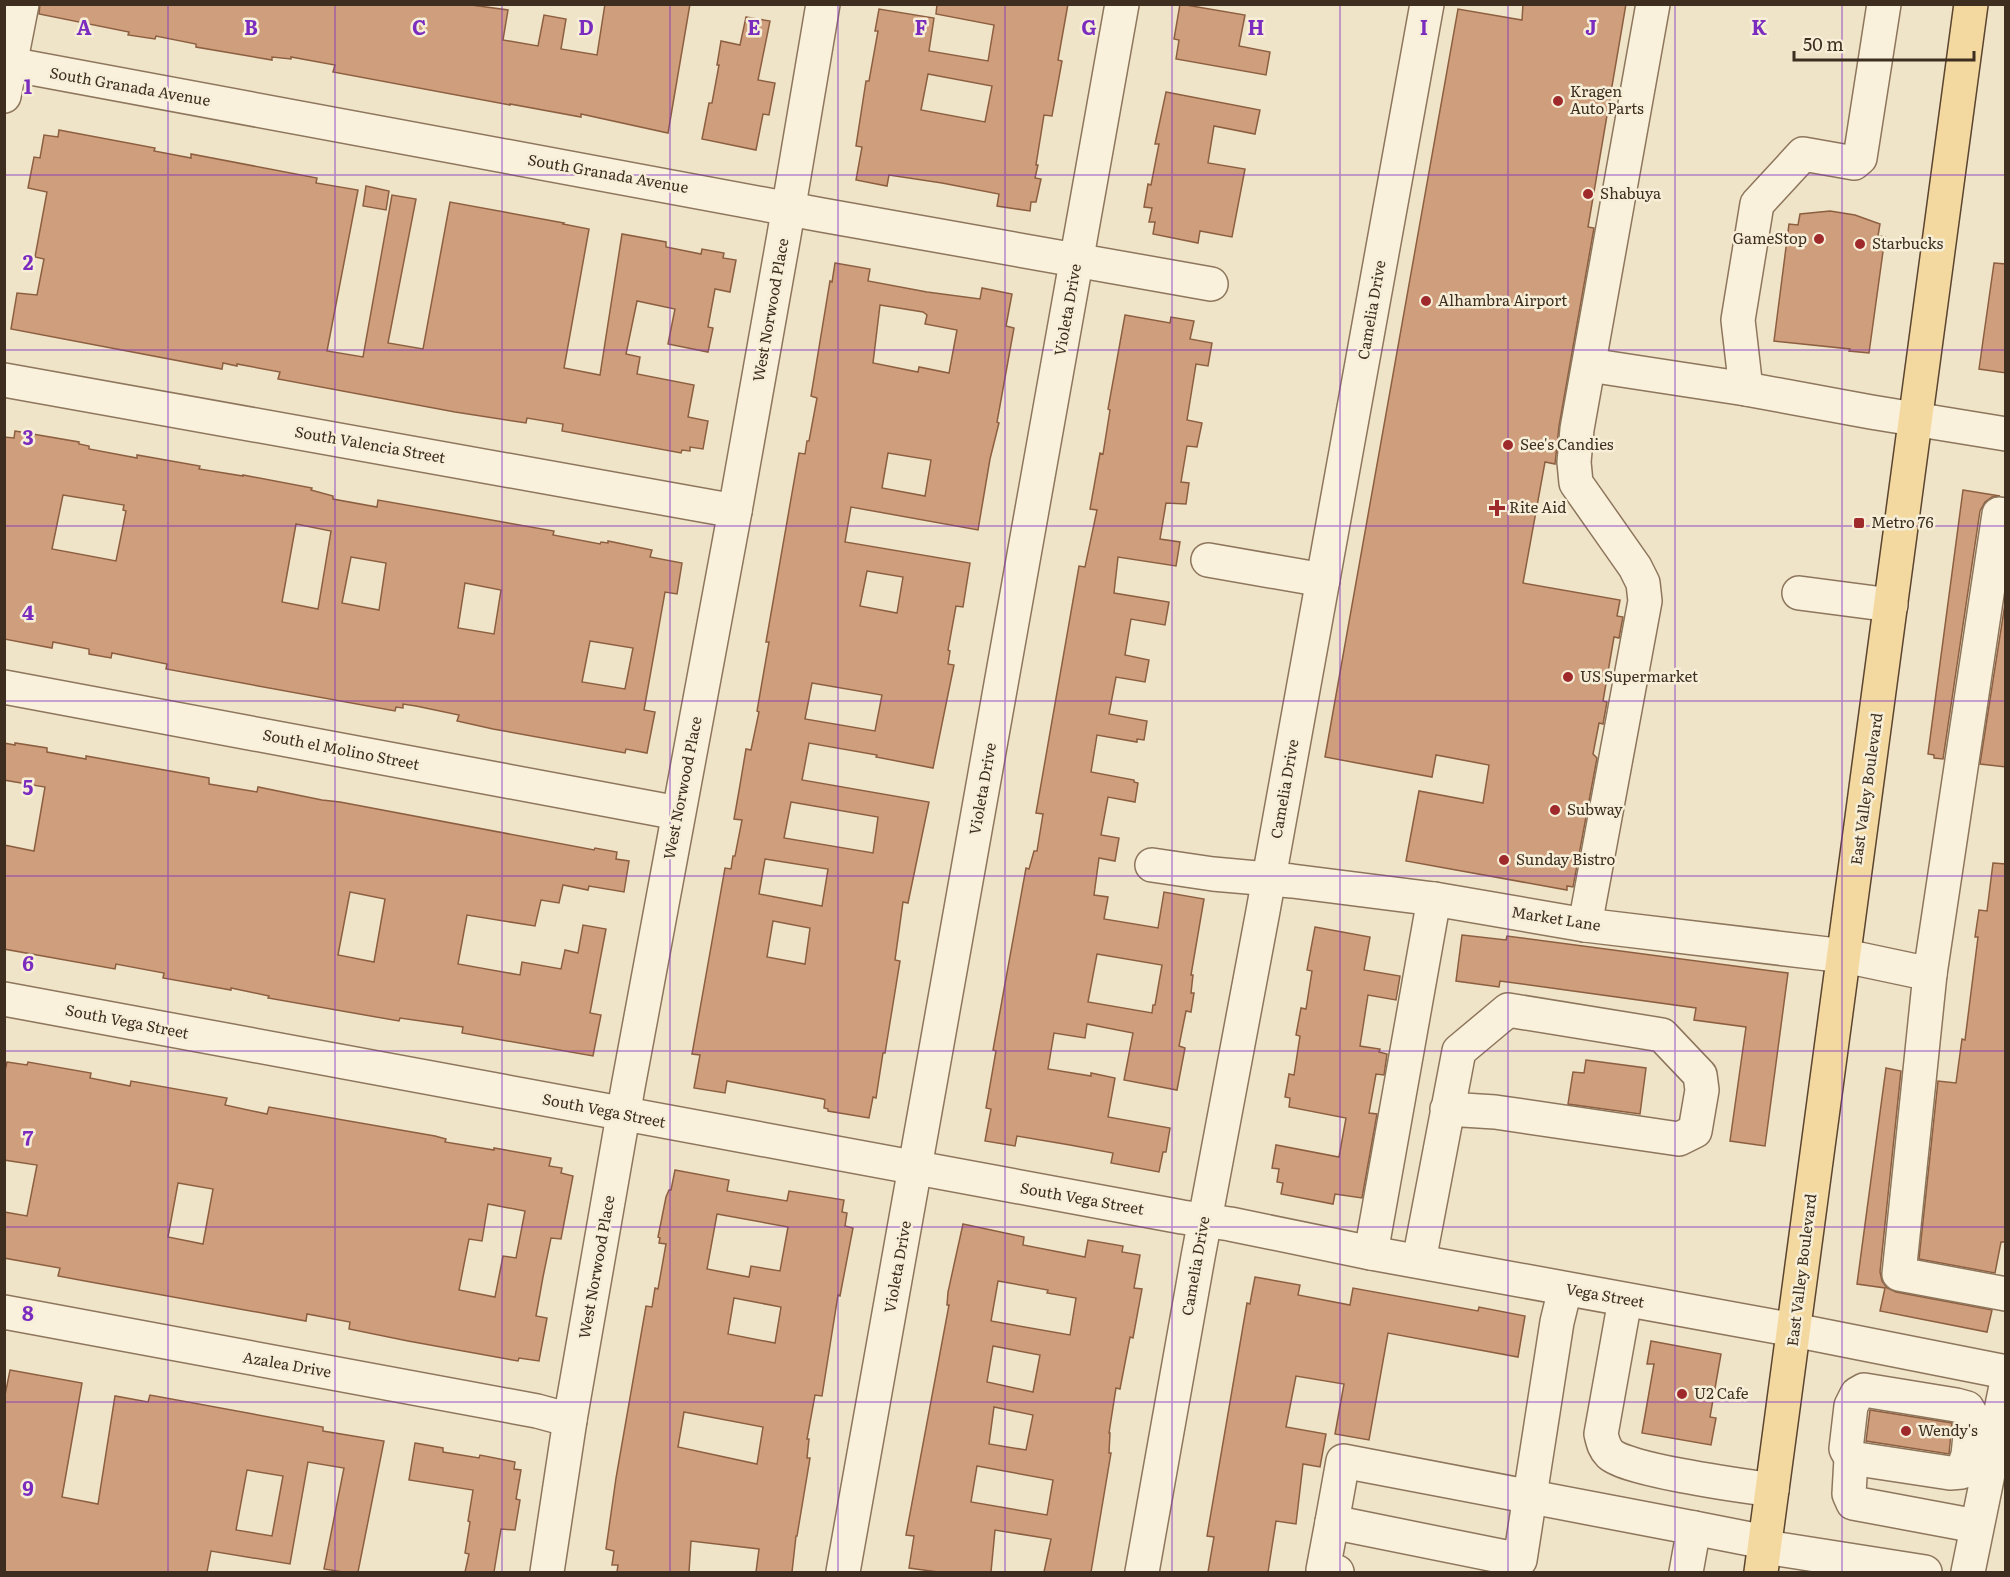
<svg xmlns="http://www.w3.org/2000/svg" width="2010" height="1577" font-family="Literata,serif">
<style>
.building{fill:#cf9f7d;stroke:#8d5f41;stroke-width:1.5;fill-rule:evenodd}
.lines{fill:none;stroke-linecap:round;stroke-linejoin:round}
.minor-casing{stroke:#8d765c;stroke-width:36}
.major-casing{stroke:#5b4430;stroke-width:36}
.minor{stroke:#faf1dc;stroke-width:33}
.major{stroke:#f3d9a0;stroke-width:33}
.grid{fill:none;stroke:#7b2cbf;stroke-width:1.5;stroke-opacity:0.55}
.poi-dot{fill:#9e2a2b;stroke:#f7eed8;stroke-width:2}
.labels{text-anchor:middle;stroke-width:5;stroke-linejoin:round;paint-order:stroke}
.street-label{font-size:15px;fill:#3d2e20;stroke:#f7eed8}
.poi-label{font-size:15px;fill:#3d2e20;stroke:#f7eed8;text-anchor:start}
.grid-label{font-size:20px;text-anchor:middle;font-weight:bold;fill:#7b2cbf;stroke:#f7eed8;stroke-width:5;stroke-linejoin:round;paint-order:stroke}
</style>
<rect width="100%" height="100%" fill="#f0e4c8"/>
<g class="building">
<polygon points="40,4 464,4 508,10 503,40 538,46 544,15 566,19 561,49 597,55 605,4 690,4 668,133 581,114 581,117 510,104 510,105 333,72 335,65 291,57 291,59 272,57 272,60 196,47 196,44 156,36 155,39 128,35 129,32 39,14"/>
<path d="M937 4H1068L1058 60 1062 61 1052 116 1044 115 1036 165H1038L1035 178 1041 179 1036 202H1031L1030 211 997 206 999 194 942 183 889 175 887 186 856 180 862 147 856 146 866 81H869L878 31H875L879 9 934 18 929 51 988 61 994 25 936 14ZM928 74 992 86 985 122 921 110Z"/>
<polygon points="1180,4 1245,15 1239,46 1270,52 1266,75 1176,59 1179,40 1174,39"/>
<polygon points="1523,4 1626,4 1588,227 1594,228 1559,426 1555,464 1545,462 1523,583 1620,600 1617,616 1623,617 1619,638 1614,637 1603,701 1607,702 1603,724 1599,723 1593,754 1597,758 1573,887 1567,886 1567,890 1406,861 1419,791 1483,803 1489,765 1436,755 1432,777 1325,757 1458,9 1522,20"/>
<polygon points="746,17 770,21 758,80 775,83 769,115 763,114 756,150 702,139 709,103 712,103 719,65 717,65 721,41 740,45"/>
<polygon points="1166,92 1260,110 1255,134 1214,126 1208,163 1245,169 1232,237 1200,231 1198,243 1153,234 1155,222 1149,222 1152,208 1144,207 1148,184 1151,185 1159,144 1155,144"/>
<polygon points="59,130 155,148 154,151 191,158 191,154 317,178 316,183 358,190 327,351 363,357 392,195 416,199 388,343 423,349 450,202 564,223 563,224 589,229 564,368 600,375 622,234 666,242 666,247 701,254 702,249 724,253 723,258 736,260 730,292 715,289 708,327 713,328 708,352 668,344 675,309 637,301 626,354 640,357 637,374 694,385 688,417 708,421 703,449 690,447 690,451 682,450 681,453 562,431 563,424 527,418 526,423 455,412 278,379 280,372 237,364 237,366 223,363 222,369 11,329 17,293 37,295 44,259 35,257 47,192 28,188 34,157 40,158 44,135 58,137"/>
<polygon points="366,186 389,191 386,210 363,206"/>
<polygon points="1830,211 1855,215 1880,224 1878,236 1885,237 1869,353 1849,351 1850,349 1774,341 1789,224 1798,225 1800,214"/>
<path d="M835 263 870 269 868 281 927 292 980 299 982 288 1012 294 1006 326 1014 328 997 422 999 423 990 459 978 530 851 507 845 542 970 563 963 607 956 606 948 650 950 651 948 664 954 665 933 768 876 757 877 755 809 743 802 780 929 802 908 903 903 902 895 960 900 961 885 1053H883L876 1098 873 1097 869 1118 828 1111V1109L824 1108 825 1100 823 1099 727 1081 725 1093 694 1088 700 1055 692 1054 725 868 731 869 733 856H735L742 820 734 819 740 785 746 749 751 750 759 712 757 711 769 642H766L799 453 805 454 807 441H809L817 398 811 396 830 281 832 282ZM880 305 923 312 927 315 925 324 957 330 949 373 919 367 918 372 873 363ZM888 453 931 460 925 496 882 488ZM867 571 903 577 897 613 860 606ZM812 683 882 695 875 731 805 719ZM791 802 878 817 873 853 784 838ZM765 859 828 869 822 906 759 894ZM773 921 810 928 805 964 767 957Z"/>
<polygon points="1994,263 2006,264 2006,373 1979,369"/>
<path d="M1125 315 1170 323 1171 317 1194 321 1190 339 1212 343 1208 366 1196 364 1187 420 1202 423 1197 447 1187 446 1181 482 1189 483 1186 504 1166 503 1160 539 1180 542 1176 566 1118 557 1114 593 1169 602 1165 625 1131 619 1125 655 1149 660 1145 682 1116 677 1109 714 1147 721 1144 740 1137 739V742L1097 735 1091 772 1134 780V782L1138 783 1135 802 1108 797 1101 835 1119 838 1115 861 1099 858 1094 895 1108 897 1104 919 1158 928 1164 892 1204 899 1191 975H1193L1191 993H1194L1191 1012 1186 1011 1179 1046 1185 1048 1177 1090 1124 1080 1133 1033 1087 1024 1085 1038 1054 1033 1048 1069 1091 1076V1073L1115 1078 1108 1117 1170 1128 1166 1152H1163L1159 1172 1111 1163 1113 1153 1070 1145 1017 1136 1015 1146 985 1141 991 1109 986 1108 996 1051 993 1050 1026 868 1029 869 1034 851H1037L1043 814 1036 813 1079 566 1085 567 1097 510 1090 509 1100 453 1103 454 1110 410 1108 409ZM1097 954 1162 965 1155 1005H1153L1152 1013 1088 1002Z"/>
<path d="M15 431 79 442V444L89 446V449L137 458V455L200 466 199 469 243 476V475L312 488 311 490 333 496V499L377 507 378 500 554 531 553 535 600 544 601 542 608 543V541L652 550 650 557 682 563 677 594 665 592 644 710 655 712 647 753 626 749 625 753 493 729 457 721 459 715 416 706 403 704V708L396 707 395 711 166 669 167 664 112 653 111 658 89 654V649L53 642 52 648 4 639V437L14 438ZM63 495 124 505 123 510 126 511 116 561 52 549ZM296 524 331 531 318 609 282 602ZM351 557 386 563 379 610 342 603ZM465 583 501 590 494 634 458 628ZM590 641 633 648 625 689 582 682Z"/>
<polygon points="1963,490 2000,496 1992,497 1985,502 1980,511 1943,759 1934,758 1934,755 1928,754"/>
<polygon points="2006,597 2006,767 1980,764"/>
<path d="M4 743 15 745V743L47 748V752L86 759V756L209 778V784L257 792 258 787 322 800 340 802 594 850 595 848 617 852 616 859 629 861 624 892 589 886 588 890 563 885 559 903 541 900 535 926 467 915 458 964 520 975 522 962 561 969 565 950 578 953 583 925 606 929 590 1013 601 1015 593 1056 462 1033 463 1027 400 1018 399 1021 268 998 269 996 231 988V990L163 978 164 973 116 964 115 969 4 949V845L34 851 45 787 4 780ZM350 892 385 899 374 962 338 955Z"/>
<polygon points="1993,863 2006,864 2006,1242 2001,1242 1995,1273 1919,1259 1938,1081 1956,1083 1962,1039 1965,1040 1978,937 1975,937 1979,910 1987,911"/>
<polygon points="1315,927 1370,937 1364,970 1400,976 1396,1000 1368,995 1360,1046 1380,1049 1379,1052 1387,1054 1384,1075 1376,1074 1369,1113 1377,1114 1362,1198 1335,1194 1333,1204 1281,1194 1283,1183 1277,1182 1279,1169 1272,1168 1276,1145 1339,1157 1346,1118 1289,1107 1290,1098 1285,1097 1289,1074 1294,1075 1300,1036 1296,1035 1301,1008 1306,1009 1312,971 1307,970"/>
<polygon points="1462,935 1506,940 1507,936 1788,973 1765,1146 1730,1141 1746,1027 1694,1020 1696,1008 1500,981 1499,987 1456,981"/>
<polygon points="1586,1060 1646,1068 1640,1114 1568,1104 1573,1072 1584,1073"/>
<path d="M7 1062 27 1065 28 1062 91 1073 90 1078 130 1086 131 1081 227 1098 225 1105 267 1114 269 1107 435 1136 446 1139 445 1142 494 1150V1148L551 1158 549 1166 562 1168 561 1173 573 1176 561 1239 551 1238 543 1277 536 1316 547 1318 539 1361 519 1358 518 1361 408 1341 349 1329 350 1322 307 1314 306 1321 85 1281 58 1276 60 1268 4 1258V1212L27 1216 37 1165 4 1160V1075ZM178 1183 213 1189 203 1244 168 1237ZM488 1204 525 1211 516 1258 503 1256 495 1297 459 1290 469 1239 482 1241Z"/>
<polygon points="1886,1068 1901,1071 1880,1272 1882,1281 1887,1288 1896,1292 1992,1310 1987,1332 1880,1311 1885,1288 1857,1284"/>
<path d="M675 1170 729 1180 727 1191 787 1201 789 1191 844 1200 842 1212 847 1213 845 1226 853 1228 840 1296 838 1295 822 1396 815 1395 807 1439H809L807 1458H810L797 1536H796L792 1572H756L759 1549 691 1541 689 1572H617L618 1565H612L614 1551 606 1549 616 1478 646 1306 652 1307 655 1288 658 1289 666 1244 659 1243 660 1238 658 1237 666 1197 669 1190H671ZM717 1214 788 1227 780 1271 751 1266 749 1277 707 1269ZM734 1298 781 1307 775 1343 728 1334ZM684 1412 763 1427 757 1464 678 1447Z"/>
<path d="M963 1224 1024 1237 1023 1245 1085 1257 1088 1240 1123 1246 1122 1252 1140 1255 1134 1288 1142 1289 1133 1338 1130 1337 1120 1389 1116 1388 1109 1433H1110L1109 1453H1111L1091 1572H1044L1051 1539 995 1530 991 1572H938L909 1568 914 1536 906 1535 949 1305H947L948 1292ZM998 1281 1048 1290 1047 1293 1076 1298 1070 1335 991 1321ZM993 1346 1040 1355 1033 1392 987 1382ZM994 1407 1033 1415 1026 1450 989 1444ZM977 1466 1053 1480 1047 1515 971 1502Z"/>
<polygon points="1255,1277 1300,1285 1298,1295 1350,1305 1353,1288 1478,1311 1479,1307 1525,1316 1518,1357 1388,1333 1369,1440 1335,1434 1344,1384 1296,1376 1286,1427 1326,1434 1320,1467 1303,1464 1296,1524 1276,1521 1268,1572 1208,1572 1214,1537 1207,1536 1247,1303 1250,1304 1251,1298"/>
<polygon points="1651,1341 1721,1354 1710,1417 1716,1418 1711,1445 1642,1433 1654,1364 1647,1364"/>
<path d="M10 1370 82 1383 62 1497 98 1504 115 1396 148 1402 150 1395 323 1427V1431L384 1441 358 1572H343L324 1569 344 1468 308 1462 290 1564 211 1551 207 1572H4V1400ZM247 1470 283 1476 272 1536 236 1530Z"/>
<polygon points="1870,1410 1952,1423 1949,1454 1866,1441"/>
<polygon points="415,1443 443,1448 443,1452 479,1458 480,1455 515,1462 514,1469 521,1470 516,1499 520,1500 515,1530 501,1529 494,1572 465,1572 469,1554 465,1553 470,1522 468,1521 473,1490 409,1480"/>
</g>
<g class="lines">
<defs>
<g id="minor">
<polyline points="4,63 822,215 1211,284"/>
<polyline points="4,96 22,4"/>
<polyline points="1589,365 1746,389 1871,412 2006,434"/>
<polyline points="4,380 735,511"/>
<polyline points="1746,389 1738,320 1757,204 1803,154 1854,163 1860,158 1884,4"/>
<polyline points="1208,560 1323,580"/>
<polyline points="1799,593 1891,605"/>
<polyline points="4,687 678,813"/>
<polyline points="1152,865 1213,874 1292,881 1434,899 1585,925 1845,956 1930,974 1999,514 2006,515"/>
<polyline points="1585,925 1645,601 1643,583 1635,567 1576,483 1574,462 1577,429 1653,4"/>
<polyline points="1930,974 1899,1274 2006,1294"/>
<polyline points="4,999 1182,1217 1230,1224 1371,1253 1794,1330 2006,1372"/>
<polyline points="1371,1253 1434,899"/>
<polyline points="1419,1261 1459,1051 1508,1010 1662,1035 1700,1075 1702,1090 1695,1131 1679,1139 1495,1112 1447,1109"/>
<path d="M1625 1300 1601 1434C1603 1442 1604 1448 1610 1454 1626 1470 1744 1486 1772 1490"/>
<polyline points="4,1312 537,1411 570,1420"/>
<polyline points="1851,1458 1950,1473 1962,1472 1968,1455 1972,1416 1967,1408 1956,1405 1864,1390 1857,1394 1851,1406 1846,1449 1851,1458 1849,1494 1853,1503 1976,1526"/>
<polyline points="1332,1522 1343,1461 1694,1528 1686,1572"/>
<polyline points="1694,1528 1765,1542"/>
<polyline points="1765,1547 1925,1572"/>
<polyline points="547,1572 570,1420 628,1087 735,511 784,235 823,4"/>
<polyline points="843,1572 1122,4"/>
<polyline points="1142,1572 1198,1257 1263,911 1427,4"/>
<polyline points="1337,1572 1323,1570 1332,1522 1520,1560 1557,1322 1565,1289"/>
<polyline points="1968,1572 2006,1386"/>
</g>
<polyline id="major" points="1761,1572 1971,4"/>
</defs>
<use href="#minor" class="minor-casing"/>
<use href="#major" class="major-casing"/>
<use href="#minor" class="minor"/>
<use href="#major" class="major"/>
</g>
<path class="grid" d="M168 4V1572M335 4V1572M502 4V1572M670 4V1572M838 4V1572M1005 4V1572M1172 4V1572M1340 4V1572M1508 4V1572M1675 4V1572M1842 4V1572M4 175H2006M4 350H2006M4 526H2006M4 701H2006M4 876H2006M4 1051H2006M4 1227H2006M4 1402H2006"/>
<g class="poi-dot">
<circle cx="1558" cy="101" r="6"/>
<circle cx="1588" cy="194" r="6"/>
<circle cx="1819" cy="239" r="6"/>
<circle cx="1860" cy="244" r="6"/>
<circle cx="1426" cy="301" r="6"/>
<circle cx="1508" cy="445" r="6"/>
<path d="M1494 499h6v6h6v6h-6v6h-6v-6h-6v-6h6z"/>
<rect x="1853" y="517" width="12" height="12" rx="3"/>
<circle cx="1568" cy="677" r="6"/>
<circle cx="1555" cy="810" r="6"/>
<circle cx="1504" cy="860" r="6"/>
<circle cx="1682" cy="1394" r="6"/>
<circle cx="1906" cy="1431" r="6"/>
</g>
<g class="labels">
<g class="street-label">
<text transform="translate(130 87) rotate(10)" y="5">South Granada Avenue</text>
<text transform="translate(608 174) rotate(10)" y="5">South Granada Avenue</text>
<text transform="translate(771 310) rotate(-80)" y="5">West Norwood Place</text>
<text transform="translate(1068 310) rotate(-80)" y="5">Violeta Drive</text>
<text transform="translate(1372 310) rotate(-80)" y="5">Camelia Drive</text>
<text transform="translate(370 445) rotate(10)" y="5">South Valencia Street</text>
<text transform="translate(341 750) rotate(11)" y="5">South el Molino Street</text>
<text transform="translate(683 788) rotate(-79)" y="5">West Norwood Place</text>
<text transform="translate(983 789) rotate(-80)" y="5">Violeta Drive</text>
<text transform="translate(1285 789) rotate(-80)" y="5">Camelia Drive</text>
<text transform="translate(1867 789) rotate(-82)" y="5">East Valley Boulevard</text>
<text transform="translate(1556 919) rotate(9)" y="5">Market Lane</text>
<text transform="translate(127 1022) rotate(11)" y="5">South Vega Street</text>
<text transform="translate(604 1111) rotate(11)" y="5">South Vega Street</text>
<text transform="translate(1082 1199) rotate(10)" y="5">South Vega Street</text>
<text transform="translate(1196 1266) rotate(-80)" y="5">Camelia Drive</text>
<text transform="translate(597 1267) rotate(-80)" y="5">West Norwood Place</text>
<text transform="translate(898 1267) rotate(-80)" y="5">Violeta Drive</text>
<text transform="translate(1802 1270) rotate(-83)" y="5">East Valley Boulevard</text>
<text transform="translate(1605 1296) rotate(10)" y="5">Vega Street</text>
<text transform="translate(287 1365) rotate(10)" y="5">Azalea Drive</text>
</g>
<g class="poi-label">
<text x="1570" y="97">Kragen<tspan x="1570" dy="17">Auto Parts</tspan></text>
<text x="1600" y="199">Shabuya</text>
<text x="1807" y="244" text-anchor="end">GameStop</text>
<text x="1872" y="249">Starbucks</text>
<text x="1438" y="306">Alhambra Airport</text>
<text x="1520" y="450">See's Candies</text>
<text x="1509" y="513">Rite Aid</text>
<text x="1871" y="528">Metro 76</text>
<text x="1580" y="682">US Supermarket</text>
<text x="1567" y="815">Subway</text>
<text x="1516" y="865">Sunday Bistro</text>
<text x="1694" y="1399">U2 Cafe</text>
<text x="1918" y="1436">Wendy's</text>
</g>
</g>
<g class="grid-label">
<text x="84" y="35">A</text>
<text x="251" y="35">B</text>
<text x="419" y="35">C</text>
<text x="586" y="35">D</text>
<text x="754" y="35">E</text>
<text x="921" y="35">F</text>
<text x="1089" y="35">G</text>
<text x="1256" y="35">H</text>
<text x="1424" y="35">I</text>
<text x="1591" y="35">J</text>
<text x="1759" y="35">K</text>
<text x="28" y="94">1</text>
<text x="28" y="270">2</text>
<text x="28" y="445">3</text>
<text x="28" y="620">4</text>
<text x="28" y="795">5</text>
<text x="28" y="971">6</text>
<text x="28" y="1146">7</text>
<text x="28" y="1321">8</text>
<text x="28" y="1496">9</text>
</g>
<rect width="2010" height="1577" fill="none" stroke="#3d2e20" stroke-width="12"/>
<path d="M1794 51v9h180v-9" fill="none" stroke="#3d2e20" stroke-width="3"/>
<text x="1803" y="51" font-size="18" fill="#3d2e20" stroke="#f7eed8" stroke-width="4.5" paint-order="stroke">50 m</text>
</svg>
